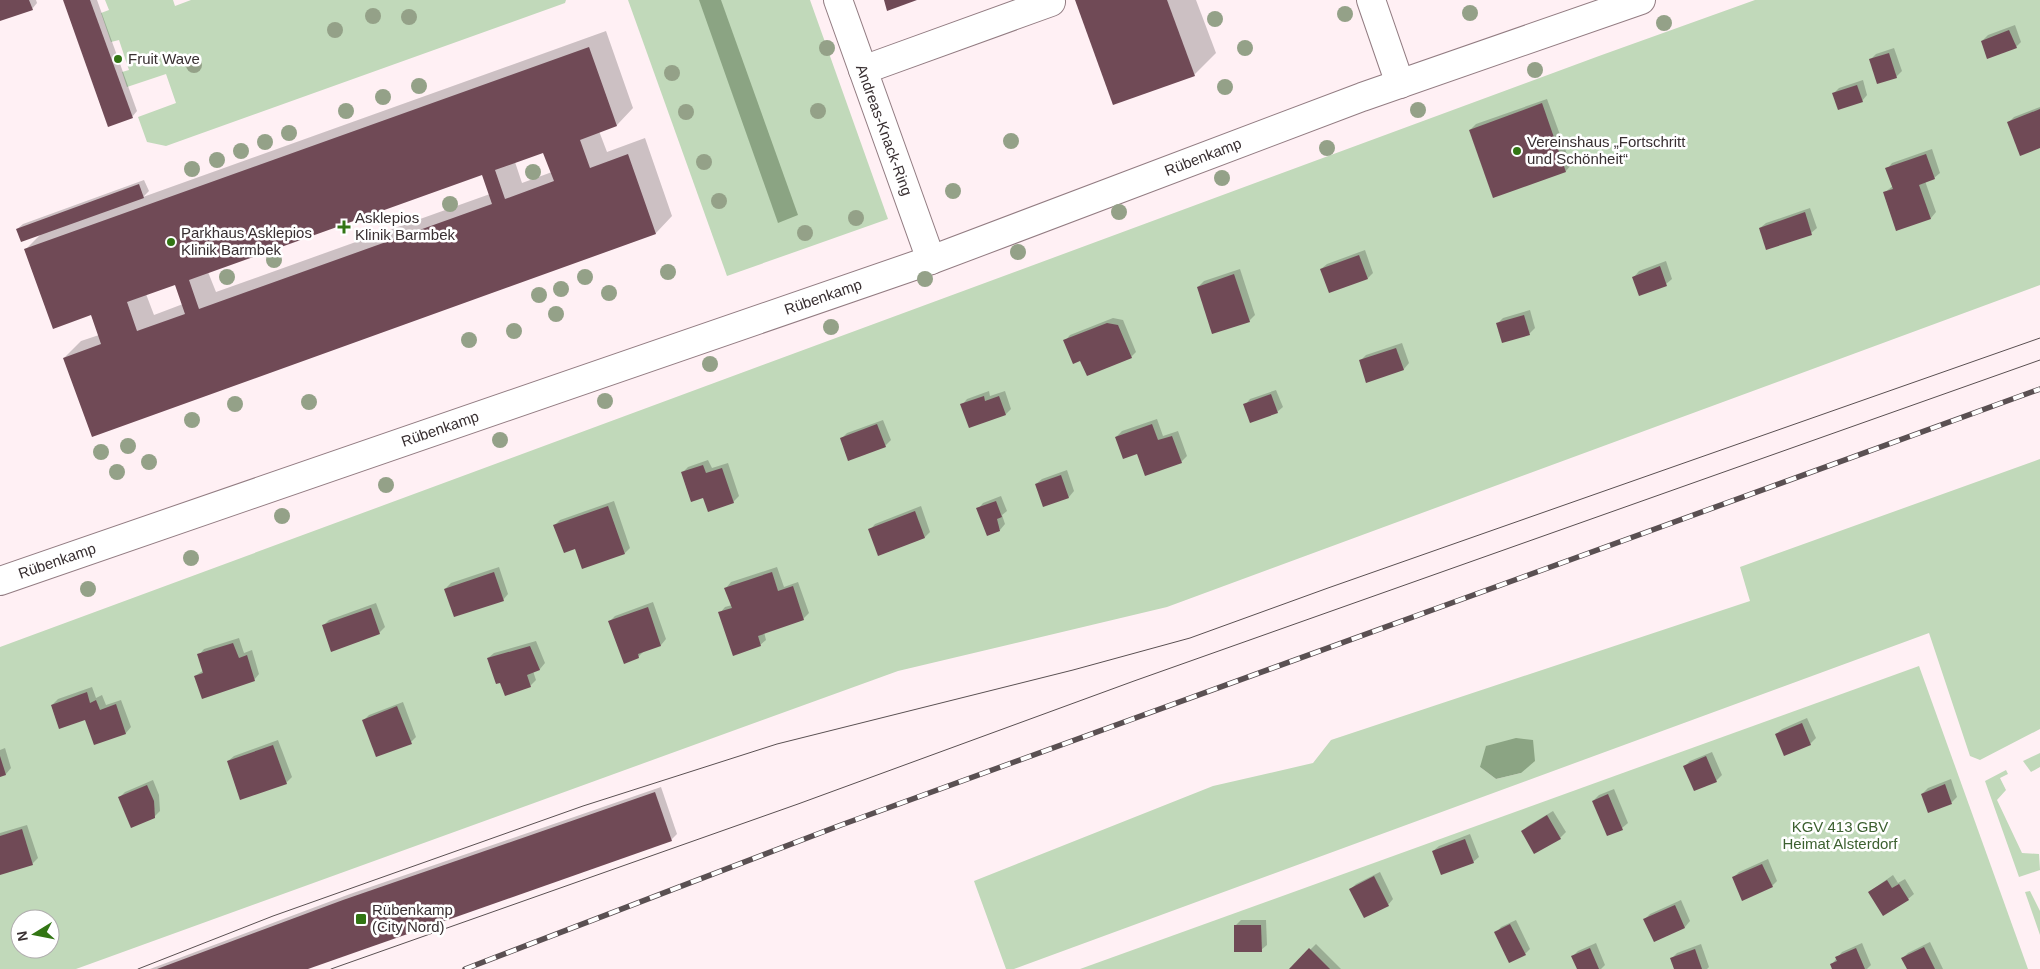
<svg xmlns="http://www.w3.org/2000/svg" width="2040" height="969" font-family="Arial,sans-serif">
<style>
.green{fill:#c1d9ba;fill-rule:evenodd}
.water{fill:#8ba483}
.shadow{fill:#0003;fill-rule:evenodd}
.building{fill:#704a56;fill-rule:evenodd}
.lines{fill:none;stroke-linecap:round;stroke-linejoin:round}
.minor-casing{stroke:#927c82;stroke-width:30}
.minor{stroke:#fff;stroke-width:28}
.tram{stroke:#5a5052;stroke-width:1}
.rail-casing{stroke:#5a5052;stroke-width:5.5}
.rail{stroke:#fff;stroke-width:4;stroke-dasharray:11;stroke-linecap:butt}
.tree{fill:#94a188}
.poi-dot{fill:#327514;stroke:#fff;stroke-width:2}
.labels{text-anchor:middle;stroke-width:5;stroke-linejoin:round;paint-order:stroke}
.poi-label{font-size:15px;fill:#382f31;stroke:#fff;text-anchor:start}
.street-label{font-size:15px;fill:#382f31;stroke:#fff}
.park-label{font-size:15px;fill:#3c6030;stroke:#fff}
</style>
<rect width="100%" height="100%" fill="#fff0f4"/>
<g class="green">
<polygon points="105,0 173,0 175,6 191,0 566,0 565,3 166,146 147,142 138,117 176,103 166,74 127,87 122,72 129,70 119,40 111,42 101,13 109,10"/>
<polygon points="628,0 810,0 888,219 727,276"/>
<path d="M1755 0H2040V285L1167 607 898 671 76 969H0V647L1599 56ZM20 919H50V949H20Z"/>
<path d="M2040 459V729L1980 760 1970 756 1929 633 1014 969H1006L974 881 1213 786 1313 763 1331 740 1750 601 1740 567ZM1480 767 1521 773 1496 779Z"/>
<polygon points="1919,666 2028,969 1080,969"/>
<polygon points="2040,753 2040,767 2031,772 2023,761"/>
<polygon points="2006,770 2008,774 2000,778 2006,790 1997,800 2022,853 2039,854 2040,870 2019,877 1985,781"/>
<polygon points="2030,891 2040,911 2040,935 2025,892"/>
</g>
<g class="water">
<polygon points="699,0 721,0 798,215 778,223"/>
<polygon points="1516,738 1533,740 1535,761 1521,773 1496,779 1480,767 1486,746"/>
</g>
<g class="shadow">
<polygon points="0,0 36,0 37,3 32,9 0,20"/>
<polygon points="64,0 97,0 137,111 132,117"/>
<polygon points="1076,0 1196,0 1216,53 1194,75"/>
<polygon points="2015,25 2021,42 2016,47 1982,41 1988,35"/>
<path d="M606 31 633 108 617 125 599 131 607 152 645 138 672 216 656 233 64 358 81 341 99 335 91 314 25 250 42 233 17 229 23 224 144 180 149 191 143 197ZM544 151 552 172 522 183 515 162ZM483 173 490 194 216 292 208 272ZM176 284 183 304 154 315 146 294Z"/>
<polygon points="1894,48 1902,71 1896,77 1870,60 1876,54"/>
<polygon points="1863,80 1867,95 1862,101 1834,93 1839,88"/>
<polygon points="1547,99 1571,165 1566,171 1470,130 1476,124"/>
<polygon points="2040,107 2040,147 2008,123 2014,117"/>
<polygon points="1932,149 1940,173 1934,178 1925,181 1936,212 1931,218 1884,193 1893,186 1887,169 1892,163"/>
<polygon points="1810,208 1817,228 1811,233 1760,228 1766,223"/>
<polygon points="1365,250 1373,273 1368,278 1321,269 1327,264"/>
<polygon points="1666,261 1672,279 1666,284 1634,277 1639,271"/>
<polygon points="1240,269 1255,315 1249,321 1198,287 1204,281"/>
<polygon points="1530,310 1535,328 1529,334 1497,324 1503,318"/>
<polygon points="1113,318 1123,320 1136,352 1131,357 1081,359 1065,341 1070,335"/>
<polygon points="1402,343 1409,363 1404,369 1367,381 1360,361 1366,355"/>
<polygon points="1276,390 1283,407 1277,412 1245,405 1250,399"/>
<polygon points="989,391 990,396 1005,391 1011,409 1006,414 962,405 967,399"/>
<polygon points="1157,419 1163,436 1178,431 1187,456 1181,462 1138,452 1116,437 1122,431"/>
<polygon points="883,420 891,440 885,446 842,438 847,433"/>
<polygon points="708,460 712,468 728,463 739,496 733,502 704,497 682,473 688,467"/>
<polygon points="1067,470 1074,491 1069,497 1044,505 1036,484 1042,479"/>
<polygon points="1001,496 1007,511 1002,515 1005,524 1000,530 978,509 983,503"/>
<polygon points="614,501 630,548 625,553 555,525 560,520"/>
<polygon points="921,506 930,532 925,537 879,555 870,530 875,524"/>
<polygon points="499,567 508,594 503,600 445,589 451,583"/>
<polygon points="777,567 784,587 798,582 809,613 803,619 764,632 766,640 760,645 720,613 725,607 732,605 726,588 731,582"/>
<polygon points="653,602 666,639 661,645 644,651 638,657 609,622 615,616"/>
<polygon points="376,603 385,627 379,633 323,626 329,620"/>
<polygon points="239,638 244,653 252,650 259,674 254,680 195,676 204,670 199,655 204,649"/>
<polygon points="536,641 545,663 540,669 533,671 536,680 530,686 501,681 488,658 494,653"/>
<polygon points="92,687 96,698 102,695 106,705 121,700 131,727 126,733 95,744 86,718 52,705 58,699"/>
<polygon points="403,702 416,737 411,742 364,720 369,715"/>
<polygon points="1807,718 1816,738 1810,744 1776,734 1782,729"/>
<polygon points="278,740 292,777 286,783 228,761 234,756"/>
<polygon points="5,748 11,768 6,774 0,776 0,750"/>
<polygon points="1712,752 1722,775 1716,781 1685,766 1690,761"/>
<polygon points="1951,779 1957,797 1952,802 1929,811 1922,794 1928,788"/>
<polygon points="153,780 159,795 160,811 154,817 119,798 125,792"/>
<polygon points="661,787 677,834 671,840 304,969 150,969 350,894"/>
<polygon points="1614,789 1628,823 1622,828 1593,801 1599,795"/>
<polygon points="1553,811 1566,832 1560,838 1522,831 1528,826"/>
<polygon points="27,825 38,858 32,864 0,873 0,833"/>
<polygon points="1470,834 1479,857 1473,862 1433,851 1439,846"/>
<polygon points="1768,859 1777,881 1772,886 1733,878 1739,872"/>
<polygon points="1380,872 1393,899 1388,905 1351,889 1356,884"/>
<polygon points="1893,875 1898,883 1905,879 1914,894 1908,899 1869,892"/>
<polygon points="1681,900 1690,921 1685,927 1655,941 1645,919 1650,914"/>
<polygon points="1241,920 1266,920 1267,945 1261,950 1235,926"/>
<polygon points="1516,920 1530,949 1525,954 1496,933 1501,927"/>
<polygon points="1930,942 1943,969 1908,969 1903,958 1908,953"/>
<polygon points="1596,943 1605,965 1601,969 1578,969 1572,957 1578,951"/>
<polygon points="1862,943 1871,965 1867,969 1833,969 1832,964 1842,952"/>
<polygon points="1316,944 1341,969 1291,969"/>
<polygon points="1701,944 1709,967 1707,969 1675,969 1671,959 1677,953"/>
</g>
<g class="building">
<polygon points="0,0 29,0 33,10 0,21"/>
<polygon points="63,0 90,0 133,118 108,127"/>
<polygon points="884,0 917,0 887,11"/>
<polygon points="1075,0 1167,0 1195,76 1113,105"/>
<polygon points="2009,30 2017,48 1987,59 1981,41"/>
<path d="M589 47 617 126 580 140 590 168 628 154 656 234 92 437 63 358 101 344 91 315 53 329 24 249ZM543 153 554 181 505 199 495 170ZM482 175 492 204 199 309 189 280ZM175 285 185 314 137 331 127 302Z"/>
<polygon points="1889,53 1897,78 1877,84 1869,59"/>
<polygon points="1857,85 1863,102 1838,110 1832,93"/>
<polygon points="1542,103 1566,172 1493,198 1469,130"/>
<polygon points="2040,109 2040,148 2020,156 2007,122"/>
<polygon points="1926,154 1935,179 1919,185 1931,219 1896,231 1883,192 1893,189 1885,168"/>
<polygon points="139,184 144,198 21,242 16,229"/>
<polygon points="1805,212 1812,235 1766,250 1759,228"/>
<polygon points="1359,255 1368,279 1329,293 1320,269"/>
<polygon points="1660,266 1667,286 1639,296 1632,277"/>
<polygon points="1234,274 1250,322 1212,334 1197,287"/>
<polygon points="1524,315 1530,335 1502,343 1496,323"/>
<polygon points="1107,323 1118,325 1132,358 1087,376 1080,361 1073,364 1063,340"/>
<polygon points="1396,348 1404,370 1366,383 1359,360"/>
<polygon points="1271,394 1278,413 1250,423 1243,404"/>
<polygon points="984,396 985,401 999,396 1006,415 969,428 960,404"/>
<polygon points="877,424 886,447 848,461 840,438"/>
<polygon points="1152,424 1158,440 1172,436 1182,463 1145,476 1137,454 1123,459 1115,437"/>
<polygon points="703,465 706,473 722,468 734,503 708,512 703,498 691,502 681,472"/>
<polygon points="1061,475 1069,498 1043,507 1035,484"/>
<polygon points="996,501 1002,517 997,519 1000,531 987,536 976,508"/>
<polygon points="608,506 625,554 582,569 575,549 564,553 553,525"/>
<polygon points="915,511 925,538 878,556 868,529"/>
<polygon points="494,572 504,601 454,617 444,589"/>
<polygon points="772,572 778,591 793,586 804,620 758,636 761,646 733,656 718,612 732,608 724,588"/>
<polygon points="648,607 661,646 638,654 639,658 624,664 608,621"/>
<polygon points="371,608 380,634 331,652 322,625"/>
<polygon points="233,643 239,658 247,655 255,681 202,699 194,676 203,673 197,654"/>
<polygon points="530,646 540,670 527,675 531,687 505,696 500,683 496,684 487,658"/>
<polygon points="87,692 90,703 96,700 100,710 116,704 126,734 94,745 85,720 59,729 51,705"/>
<polygon points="397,706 412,744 376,757 362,720"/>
<polygon points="1802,723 1811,745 1784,756 1775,734"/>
<polygon points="273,745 287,784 240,800 227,761"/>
<polygon points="0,756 6,775 0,777"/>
<polygon points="1706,756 1717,782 1694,791 1683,766"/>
<polygon points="1945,784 1952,804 1928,813 1921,794"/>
<polygon points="147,785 154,801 155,818 131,828 118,797"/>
<polygon points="655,792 672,841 308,969 157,969 343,900"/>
<polygon points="1608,794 1623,830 1607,836 1592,801"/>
<polygon points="1547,815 1561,839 1534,854 1521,831"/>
<polygon points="22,829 33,865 0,875 0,836"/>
<polygon points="1465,839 1474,863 1441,875 1432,851"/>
<polygon points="1762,864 1773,887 1742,901 1732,877"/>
<polygon points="1374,876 1389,906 1364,918 1349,889"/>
<polygon points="1887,880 1892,888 1899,884 1909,900 1883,916 1868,892"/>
<polygon points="1675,905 1685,928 1654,942 1643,919"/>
<polygon points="1510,924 1526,955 1509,963 1494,932"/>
<polygon points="1234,925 1261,925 1262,952 1234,952"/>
<polygon points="1924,947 1935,969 1907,969 1901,958"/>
<polygon points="1309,948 1330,969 1289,969"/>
<polygon points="1590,948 1599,969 1577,969 1571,956"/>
<polygon points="1856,948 1865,969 1832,969 1830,964 1837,961 1835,957"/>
<polygon points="1695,949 1702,969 1674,969 1670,958"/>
</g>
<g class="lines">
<defs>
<g id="minor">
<polyline points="838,0 931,260"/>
<polyline points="1371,0 1400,84"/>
<polyline points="863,70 1051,2"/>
<polyline points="0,581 931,260 1362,97 1641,0"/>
</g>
</defs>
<use href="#minor" class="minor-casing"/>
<use href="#minor" class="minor"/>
<g class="tram">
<polyline points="138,969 273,916 583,806 777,744 1073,670 1190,638 1328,588 2040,338"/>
<polyline points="331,969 798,804 1134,681 2040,360"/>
</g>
<defs>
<polyline id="rail" points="465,969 841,825 2040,389"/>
</defs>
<use href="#rail" class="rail-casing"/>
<use href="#rail" class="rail"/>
</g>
<g class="tree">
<circle cx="1470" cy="13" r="8"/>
<circle cx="1345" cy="14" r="8"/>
<circle cx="373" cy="16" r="8"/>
<circle cx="409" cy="17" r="8"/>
<circle cx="1215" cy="19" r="8"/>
<circle cx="1664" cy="23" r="8"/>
<circle cx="335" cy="30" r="8"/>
<circle cx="827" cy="48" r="8"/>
<circle cx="1245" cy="48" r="8"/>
<circle cx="194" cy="65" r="8"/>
<circle cx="1535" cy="70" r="8"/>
<circle cx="672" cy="73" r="8"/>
<circle cx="419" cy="86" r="8"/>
<circle cx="1225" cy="87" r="8"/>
<circle cx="383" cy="97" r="8"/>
<circle cx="1418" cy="110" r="8"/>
<circle cx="346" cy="111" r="8"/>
<circle cx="818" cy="111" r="8"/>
<circle cx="686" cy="112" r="8"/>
<circle cx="289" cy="133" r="8"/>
<circle cx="1011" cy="141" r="8"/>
<circle cx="265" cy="142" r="8"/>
<circle cx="1327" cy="148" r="8"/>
<circle cx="241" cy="151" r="8"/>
<circle cx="217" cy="160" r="8"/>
<circle cx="704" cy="162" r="8"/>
<circle cx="192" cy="169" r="8"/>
<circle cx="533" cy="172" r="8"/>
<circle cx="1222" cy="178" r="8"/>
<circle cx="953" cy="191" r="8"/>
<circle cx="719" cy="201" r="8"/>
<circle cx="450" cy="204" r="8"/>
<circle cx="1119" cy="212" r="8"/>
<circle cx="856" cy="218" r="8"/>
<circle cx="805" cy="233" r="8"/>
<circle cx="1018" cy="252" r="8"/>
<circle cx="274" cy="260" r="8"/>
<circle cx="668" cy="272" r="8"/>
<circle cx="227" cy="277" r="8"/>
<circle cx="585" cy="277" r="8"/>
<circle cx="925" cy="279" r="8"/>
<circle cx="561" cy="289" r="8"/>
<circle cx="609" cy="293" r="8"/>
<circle cx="539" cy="295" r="8"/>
<circle cx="556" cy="314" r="8"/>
<circle cx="831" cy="327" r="8"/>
<circle cx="514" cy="331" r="8"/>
<circle cx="469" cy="340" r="8"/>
<circle cx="710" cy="364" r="8"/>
<circle cx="605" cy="401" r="8"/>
<circle cx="309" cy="402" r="8"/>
<circle cx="235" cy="404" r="8"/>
<circle cx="192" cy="420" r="8"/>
<circle cx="500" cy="440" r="8"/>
<circle cx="128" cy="446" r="8"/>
<circle cx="101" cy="452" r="8"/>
<circle cx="149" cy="462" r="8"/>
<circle cx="117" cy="472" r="8"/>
<circle cx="386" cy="485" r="8"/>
<circle cx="282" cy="516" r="8"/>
<circle cx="191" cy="558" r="8"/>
<circle cx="88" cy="589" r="8"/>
</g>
<g class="poi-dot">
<circle cx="118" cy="59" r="5"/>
<circle cx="1517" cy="151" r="5"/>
<path d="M341.5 219.5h5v5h5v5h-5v5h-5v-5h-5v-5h5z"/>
<circle cx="171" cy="242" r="5"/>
<rect x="355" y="913" width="12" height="12" rx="2.5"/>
</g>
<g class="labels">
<g class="poi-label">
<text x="128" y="64">Fruit Wave</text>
<text x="1527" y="147">Vereinshaus „Fortschritt<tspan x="1527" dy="17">und Schönheit“</tspan></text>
<text x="355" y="223">Asklepios<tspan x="355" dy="17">Klinik Barmbek</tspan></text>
<text x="181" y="238">Parkhaus Asklepios<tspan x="181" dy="17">Klinik Barmbek</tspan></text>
<text x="372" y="915">Rübenkamp<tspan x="372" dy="17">(City Nord)</tspan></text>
</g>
<g class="street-label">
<text transform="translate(884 130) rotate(70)" y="5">Andreas-Knack-Ring</text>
<text transform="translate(1203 157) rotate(-21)" y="5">Rübenkamp</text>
<text transform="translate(823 297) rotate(-19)" y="5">Rübenkamp</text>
<text transform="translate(440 429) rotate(-19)" y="5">Rübenkamp</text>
<text transform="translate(57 561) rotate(-19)" y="5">Rübenkamp</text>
</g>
<g class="park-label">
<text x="1840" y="832">KGV 413 GBV<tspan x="1840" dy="17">Heimat Alsterdorf</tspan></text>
</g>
</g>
<g transform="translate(35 934) rotate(260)"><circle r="24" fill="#ffffff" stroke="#afacad"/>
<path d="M0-4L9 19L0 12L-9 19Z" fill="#327514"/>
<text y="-8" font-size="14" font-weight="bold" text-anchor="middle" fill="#382f31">N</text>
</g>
</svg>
